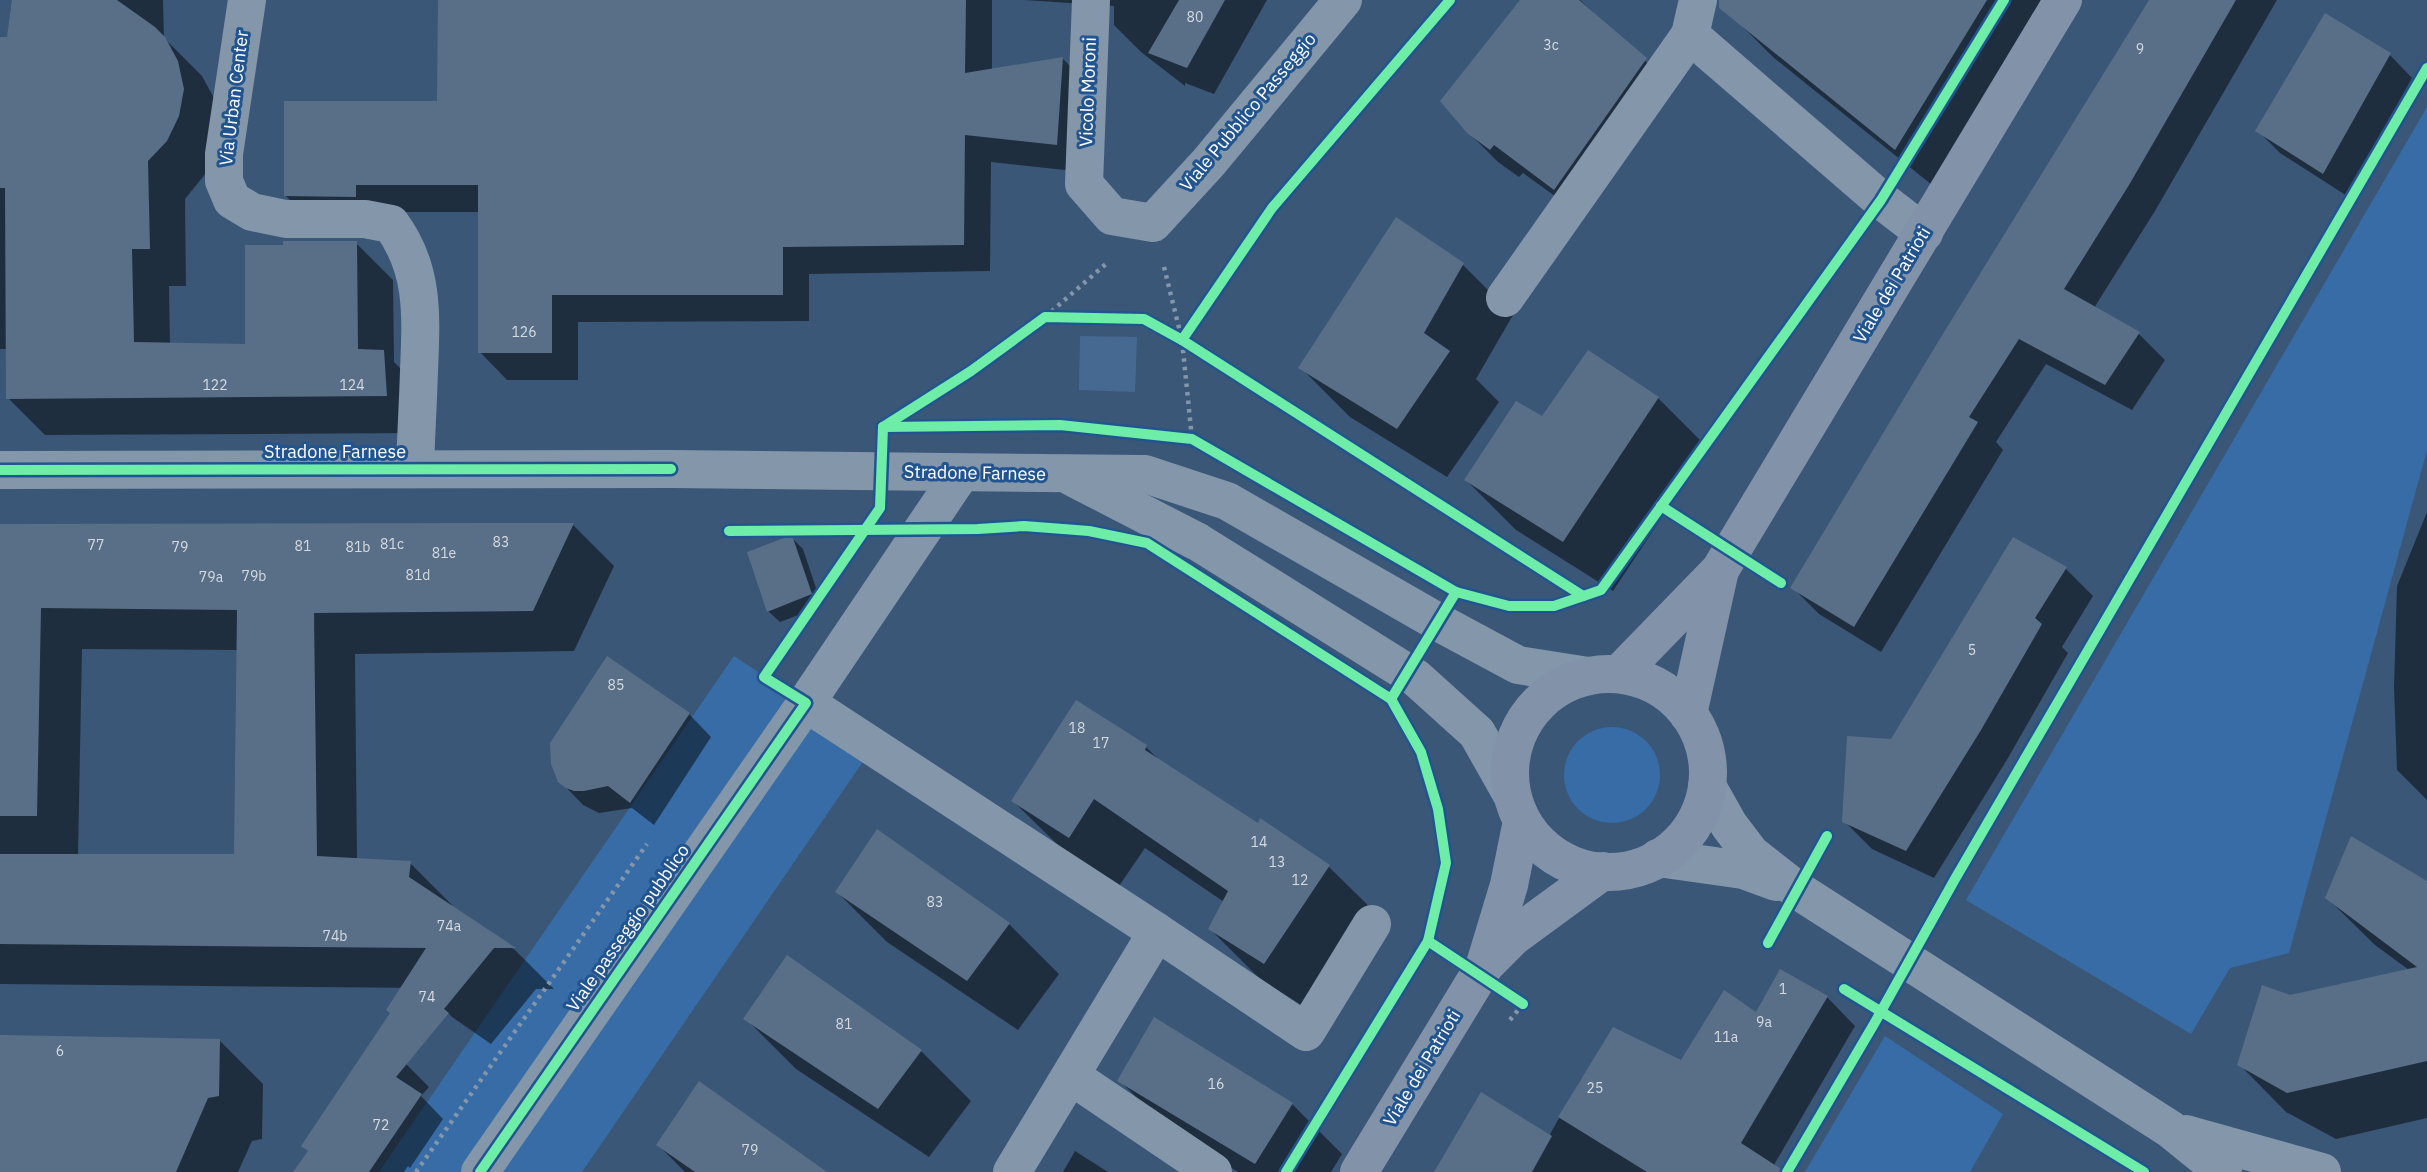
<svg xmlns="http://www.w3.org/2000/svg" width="2427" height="1172" font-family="'IBM Plex Sans',sans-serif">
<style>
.green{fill:#376ca6}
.water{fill:#466992}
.shadow{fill:#0007;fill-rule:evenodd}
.building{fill:#596f88}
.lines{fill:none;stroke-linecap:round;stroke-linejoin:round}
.path{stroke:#8396aa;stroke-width:4.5;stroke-dasharray:3.5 5;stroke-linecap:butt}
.minor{stroke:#8396aa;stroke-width:38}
.major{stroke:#8293a9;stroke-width:38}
.cycleway-casing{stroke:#225590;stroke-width:15}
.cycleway{stroke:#6deda7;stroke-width:10}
.labels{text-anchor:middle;stroke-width:6;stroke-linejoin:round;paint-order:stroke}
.number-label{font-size:14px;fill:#d6dbe1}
.street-label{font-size:18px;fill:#fff;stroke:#225590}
</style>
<rect width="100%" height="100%" fill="#3b5777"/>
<g class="green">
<polygon points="2427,107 2427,450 2289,953 2230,968 2191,1034 1966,900"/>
<polygon points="734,656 873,747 582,1172 379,1172"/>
<circle cx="1612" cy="775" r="48"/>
<polygon points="1885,1036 2003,1114 1970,1172 1805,1172"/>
</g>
<polygon class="water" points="1080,336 1137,337 1135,392 1079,390"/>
<g class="shadow">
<polygon points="14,0 163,0 164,38 202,76 215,100 211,167 185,199 186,286 169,286 170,345 247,346 356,243 393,280 394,362 421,389 423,433 45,435 8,398 7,349 0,349 0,39 9,39"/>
<polygon points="440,0 992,0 992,70 1063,59 1090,86 1084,172 991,162 990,271 809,274 809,321 578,322 578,380 507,380 480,352 480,212 383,212 312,223 285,195 439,103"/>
<polygon points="1024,0 1267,0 1214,94 1185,83 1185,86 1141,52 1114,25 1114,6"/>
<polygon points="1522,0 1580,0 1675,89 1584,217 1523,173 1519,177 1498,162 1468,132"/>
<polygon points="1755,0 2046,0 1932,185 1773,57 1737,21"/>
<polygon points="2150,0 2277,0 2155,211 2094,308 2139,334 2165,360 2132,410 2046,364 1996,442 2003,450 1881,652 1819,614 1793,588"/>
<polygon points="2390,55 2412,78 2347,196 2280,153 2257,130"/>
<polygon points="1397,219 1463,265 1513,315 1476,379 1499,402 1447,477 1350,417 1300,367"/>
<polygon points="1658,398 1708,448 1613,591 1516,530 1466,480 1542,419"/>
<polygon points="2427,512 2427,800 2397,770 2394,687 2397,586"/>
<path d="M573 525 614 566 574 651 355 654 357 860 410 863 452 905 451 907 515 950 554 989H536L491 1044 452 1017 423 988 0 984V526ZM82 649 238 650 236 856H78Z"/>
<polygon points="791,537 803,549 822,606 780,622 768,611"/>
<polygon points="2065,568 2093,596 2062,647 2068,653 2008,758 1934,878 1872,849 1844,821 1892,741"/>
<polygon points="689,714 711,737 654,825 632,808 599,813 583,805 560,781"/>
<polygon points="1146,747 1163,764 1259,826 1261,821 1329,867 1379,916 1314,1013 1260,979 1210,929 1224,902 1145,848 1119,886 1063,850 1013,801"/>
<polygon points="2427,883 2427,1118 2336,1139 2286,1112 2239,1064 2290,996 2409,970 2375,945 2327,898"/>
<polygon points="837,892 1009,924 1059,974 1018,1030 887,942"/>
<polygon points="1827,997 1855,1026 1771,1170 1773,1172 1436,1172 1549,1136 1581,1079 1681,1062 1757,1014"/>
<polygon points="746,1019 921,1051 971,1101 929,1157 796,1069"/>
<polygon points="0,1037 219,1040 263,1084 262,1139 252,1141 238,1172 0,1172"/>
<polygon points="406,1064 429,1087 421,1096 443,1119 410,1168 408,1166 404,1172 295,1172"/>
<polygon points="1119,1080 1292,1104 1342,1154 1331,1172 1238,1172 1169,1130"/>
<polygon points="658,1145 824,1172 685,1172"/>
<polygon points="1075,1151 1108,1172 1063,1172"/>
</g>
<g class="building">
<polygon points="12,0 117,0 155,27 165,37 178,61 184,89 179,116 167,141 148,161 150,249 132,249 134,342 245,344 245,245 283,245 283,241 357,241 358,349 384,350 387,396 6,399 5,188 0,188 0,37 7,37"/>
<polygon points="438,0 966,0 965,73 1063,57 1057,145 965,135 964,245 783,247 783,295 552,295 552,353 478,353 478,185 356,185 356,197 284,196 284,101 437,101"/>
<polygon points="1179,0 1225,0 1187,68 1148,53"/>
<polygon points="1520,0 1579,0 1647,58 1554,190 1494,145 1490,150 1467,133 1440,101"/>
<polygon points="1719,0 1987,0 1895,150 1719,8"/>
<polygon points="2149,0 2236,0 2129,185 2064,289 2140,332 2105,385 2019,339 1969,417 1978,422 1854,627 1790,588 1941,337"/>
<polygon points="2325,13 2391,53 2323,174 2255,131"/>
<polygon points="1396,217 1464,263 1424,333 1450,351 1397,429 1298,368"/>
<polygon points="1588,350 1659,397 1563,542 1464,480 1516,401 1542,416"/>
<polygon points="574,523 533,611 314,613 317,856 411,861 409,877 516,948 494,948 444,1009 449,1013 396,1077 422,1094 369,1172 293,1172 308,1151 301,1146 390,1013 386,1010 426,948 0,944 0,854 234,854 237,610 41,608 37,816 0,816 0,524"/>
<polygon points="792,535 812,594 767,612 747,552"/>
<polygon points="2013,537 2067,567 2035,618 2042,624 1981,730 1906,851 1842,822 1847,736 1891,739"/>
<polygon points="607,656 690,713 630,803 608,786 584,791 574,791 566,788 558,782 551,764 550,743"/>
<polygon points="1076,700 1147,745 1145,750 1258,823 1260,818 1330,865 1264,964 1208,929 1228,891 1094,799 1069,838 1011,801"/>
<polygon points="877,829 1010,923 967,981 835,892"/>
<polygon points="2351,836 2427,881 2427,1061 2287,1093 2237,1065 2262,985 2290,995 2417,967 2325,898"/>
<polygon points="787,955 922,1050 878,1109 743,1019"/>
<polygon points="1780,969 1828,996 1741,1143 1786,1172 1647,1172 1558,1117 1613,1027 1681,1060 1724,990 1756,1012"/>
<polygon points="1154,1017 1293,1103 1255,1164 1117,1081"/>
<polygon points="0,1035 220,1039 219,1096 208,1098 176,1172 0,1172"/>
<polygon points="699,1081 827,1172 695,1172 656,1145"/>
<polygon points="1481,1092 1552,1136 1532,1172 1434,1172"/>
</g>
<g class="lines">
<g class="path">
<polyline points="1164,267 1182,340 1192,439"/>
<polyline points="1045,317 1107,263"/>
<polyline points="1510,1020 1523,1004"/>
<polyline points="416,1172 647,844"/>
</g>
<g class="minor">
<path d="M247 0 224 154V181L232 200 252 212 286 219H365L391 224C425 270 421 317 419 371 418 403 416 436 415 469"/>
<polyline points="1091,0 1084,184 1112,216 1153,223 1209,162 1343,0"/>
<polyline points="1690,35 1881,200 1924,233"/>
<polyline points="1505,298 1690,35 1698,0"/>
<polyline points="0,470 671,469 1145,474 1227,501 1438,622 1518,665 1588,676"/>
<polyline points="1072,477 1198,542 1416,678 1477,733 1512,795"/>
<polyline points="806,703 1157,932 1012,1172"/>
<polyline points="1707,786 1729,825 1751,854 1797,890 2170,1129 2223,1172"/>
<polyline points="1658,858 1743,870 1776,882"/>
<polyline points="1157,932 1306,1032 1372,924"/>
<polyline points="1071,1076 1213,1172"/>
<polyline points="2186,1134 2322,1172"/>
<polyline points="480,1172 806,703 961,473"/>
</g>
<g class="major">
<polyline points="1619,674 1720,570 2063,0"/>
<circle cx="1609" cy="773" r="99"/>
<polyline points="1688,714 1720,570"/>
<polyline points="1486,961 1509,885 1522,821"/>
<polyline points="1359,1172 1485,965 1513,937 1603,871"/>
</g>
<defs>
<g id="cycleway">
<polyline points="1182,340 1583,596"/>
<polyline points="883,427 1060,425 1192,439 1456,592 1509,606 1554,606 1601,590 1881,200 2004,0"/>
<polyline points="883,427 971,371 1045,317 1144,319 1182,340 1272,208 1450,0"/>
<polyline points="0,470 671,469"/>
<polyline points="1661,506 1781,583"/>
<polyline points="729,531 978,529 1024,526 1089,531 1147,543 1391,699 1421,752 1438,809 1446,863 1428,941 1286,1172"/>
<polyline points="1391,699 1456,592"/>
<polyline points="1428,941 1523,1004"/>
<polyline points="1768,943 1827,836"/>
<polyline points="1844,989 2144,1172"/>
<polyline points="480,1172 806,703 764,677 880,508 883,427"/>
<polyline points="1787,1172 1874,1024 1955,879 2427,68"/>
</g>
</defs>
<use href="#cycleway" class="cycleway-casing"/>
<use href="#cycleway" class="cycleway"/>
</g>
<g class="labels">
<g class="number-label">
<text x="1195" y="22">80</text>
<text x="1551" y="50">3c</text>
<text x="2140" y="54">9</text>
<text x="524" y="337">126</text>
<text x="215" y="390">122</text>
<text x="352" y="390">124</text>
<text x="501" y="547">83</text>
<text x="392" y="549">81c</text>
<text x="96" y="550">77</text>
<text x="303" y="551">81</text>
<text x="180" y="552">79</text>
<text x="358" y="552">81b</text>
<text x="444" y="558">81e</text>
<text x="418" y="580">81d</text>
<text x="254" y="581">79b</text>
<text x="211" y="582">79a</text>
<text x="1972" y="655">5</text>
<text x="616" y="690">85</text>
<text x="1077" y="733">18</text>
<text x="1101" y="748">17</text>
<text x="1259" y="847">14</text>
<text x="1277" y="867">13</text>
<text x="1300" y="885">12</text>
<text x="935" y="907">83</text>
<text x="449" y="931">74a</text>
<text x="335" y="941">74b</text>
<text x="1783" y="994">1</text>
<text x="427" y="1002">74</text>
<text x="1764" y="1027">9a</text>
<text x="844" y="1029">81</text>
<text x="1726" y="1042">11a</text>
<text x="60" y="1056">6</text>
<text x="1216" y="1089">16</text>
<text x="1595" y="1093">25</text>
<text x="381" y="1130">72</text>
<text x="750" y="1155">79</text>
</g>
<g class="street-label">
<text transform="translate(1088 92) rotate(-88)" y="6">Vicolo Moroni</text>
<text transform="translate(234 98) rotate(-83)" y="6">Via Urban Center</text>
<text transform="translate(1248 112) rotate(-50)" y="6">Viale Pubblico Passeggio</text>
<text transform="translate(1892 285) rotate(-59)" y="6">Viale dei Patrioti</text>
<text x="335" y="458">Stradone Farnese</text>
<text transform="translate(975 473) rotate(1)" y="6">Stradone Farnese</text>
<text transform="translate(628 928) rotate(-55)" y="6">Viale passeggio pubblico</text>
<text transform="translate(1422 1068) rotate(-59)" y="6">Viale dei Patrioti</text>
</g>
</g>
</svg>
